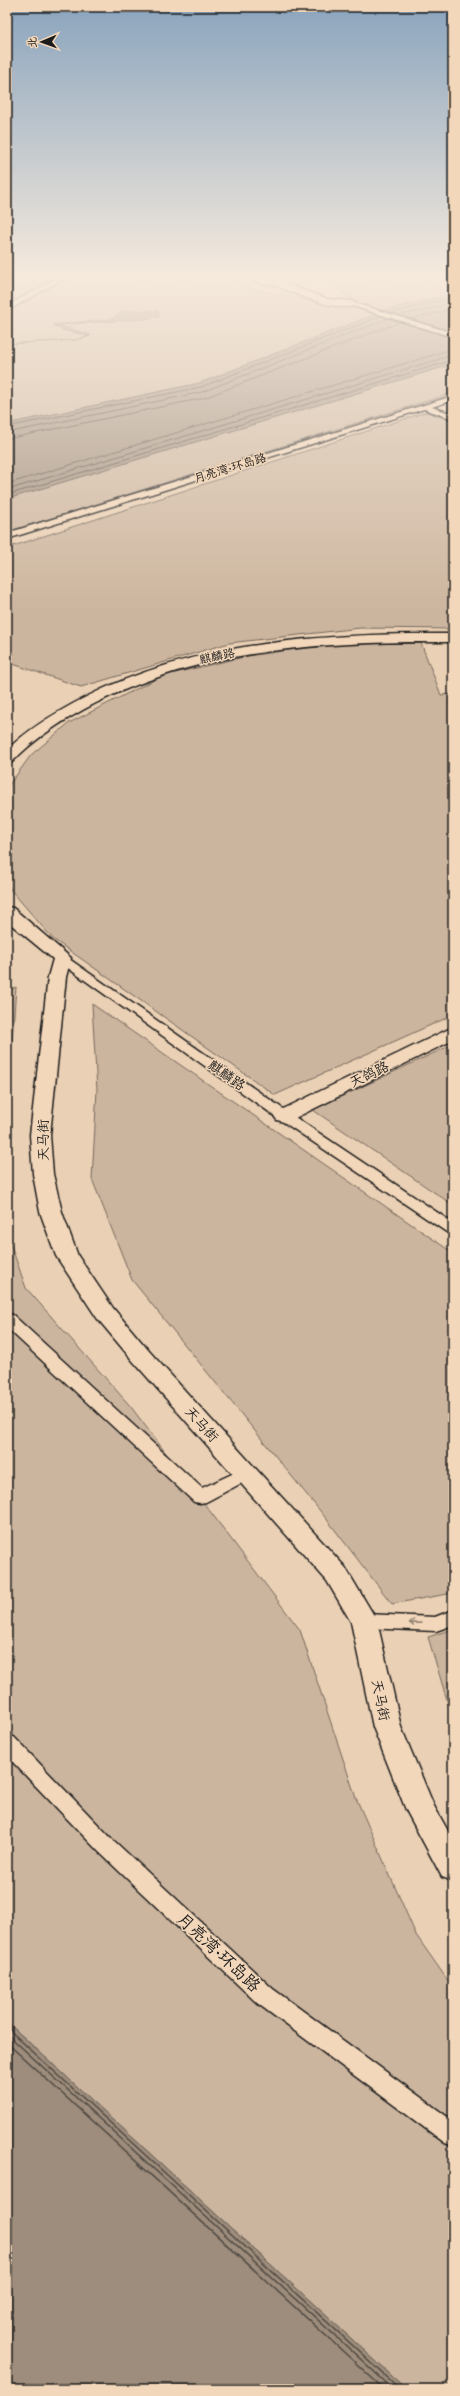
<svg xmlns="http://www.w3.org/2000/svg" width="460" height="2396" font-family="'Shantell Sans','LXGW WenKai TC',sans-serif">
<style>
.green{fill:#ccb59e;stroke:#74685d}
.water{fill:#9e8d7c;stroke:#6a6056}
.lines{fill:none;stroke-linecap:round;stroke-linejoin:round}
.shore-far1{stroke:#504942;stroke-width:1}
.shore{stroke:#504942;stroke-width:1.5}
.street-casing{stroke:#1c1c1c;stroke-width:3}
.secondary-casing{stroke:#1c1c1c;stroke-width:3}
.street{fill:#f3d7ba;fill-rule:evenodd}
.secondary{fill:#f3d7ba;fill-rule:evenodd}
.oneway{stroke:#928373}
.labels{text-anchor:middle;stroke-width:3;stroke-linejoin:round;paint-order:stroke}
.far-street-label{font-size:12px;fill:#1c1c1c;stroke:#f3d7ba}
.street-label{font-size:14px;fill:#1c1c1c;stroke:#f3d7ba}
.near-street-label{font-size:17px;fill:#1c1c1c;stroke:#f3d7ba}
</style>
<rect width="100%" height="100%" fill="#ead0b4"/>
<filter id="ink" filterUnits="userSpaceOnUse"><feTurbulence type="fractalNoise" baseFrequency=".025" numOctaves="2"/><feDisplacementMap in="SourceGraphic" scale="8" xChannelSelector="R" yChannelSelector="G"/><feConvolveMatrix kernelMatrix="1 2 1 2 8 2 1 2 1" color-interpolation-filters="sRGB"/></filter>
<g filter="url(#ink)">
<g class="green">
<polygon points="7,278 228,278 252,288 277,294 343,307 358,301 346,296 325,278 453,278 453,294 386,310 200,383 7,424"/>
<polygon points="453,364 453,393 7,532 7,499"/>
<polygon points="426,412 453,421 453,629 360,628 229,643 81,687 7,662 7,548"/>
<polygon points="421,643 441,695 453,694 453,1015 275,1095 53,939 10,889 7,881 7,788 31,755 69,723 162,676 248,656 331,644"/>
<polygon points="16,987 7,1112 7,991"/>
<polygon points="92,1004 453,1253 453,1593 392,1604 325,1517 132,1280 92,1179 97,1090"/>
<polygon points="453,1044 453,1205 313,1110"/>
<polygon points="7,1234 26,1288 131,1407 300,1630 356,1798 416,1935 453,1988 453,2389 406,2389 7,2022"/>
<polygon points="453,1629 453,1720 428,1637"/>
</g>
<g class="water">
<polygon points="453,294 453,364 7,499 7,424 200,383 386,310"/>
<polygon points="123,311 157,311 160,314 158,317 144,319 56,325 91,335 76,340 7,344 75,340 88,337 90,336 62,330 53,325 112,319"/>
<polygon points="7,2022 406,2389 7,2389"/>
</g>
<g class="lines">
<g class="shore-far1">
<polyline points="390,313 453,298"/>
<polyline points="399,316 453,303"/>
<polyline points="411,319 453,309"/>
<polyline points="7,427 201,387 381,316"/>
<polyline points="7,433 202,392 389,318"/>
<polyline points="7,439 204,398 400,322"/>
<polyline points="7,484 453,349"/>
<polyline points="7,490 453,355"/>
<polyline points="7,495 453,360"/>
</g>
<g class="shore">
<polyline points="7,2028 400,2389"/>
<polyline points="7,2034 393,2389"/>
<polyline points="7,2043 384,2389"/>
</g>
<defs>
<g id="street">
<polygon points="58,278 65,278 7,311 7,306"/>
<polygon points="351,302 453,333 453,337 349,305"/>
<polygon points="453,396 453,400 432,407 453,414 453,419 424,409 7,539 7,533"/>
<polygon points="62,954 289,1113 453,1223 453,1235 448,1233 279,1119 58,961 56,958"/>
<polygon points="7,1314 13,1315 202,1488 247,1467 253,1469 256,1473 253,1477 206,1502 200,1503 194,1502 7,1328"/>
<polygon points="453,1610 453,1625 436,1631 364,1628 357,1626 354,1621 357,1616 364,1614 435,1617"/>
<polygon points="7,1735 14,1737 112,1839 273,1989 453,2121 453,2146 445,2143 257,2003 98,1851 7,1756"/>
</g>
<g id="secondary">
<path d="M247 278H289L290 282 284 283 328 299 351 301 356 304C344 316 286 290 272 284H263Z"/>
<path d="M453 634V642C331 641 207 647 96 703 65 719 36 737 12 762L7 764V750C29 728 57 712 84 698 199 640 327 633 453 634Z"/>
<polygon points="7,907 13,908 71,958 66,977 50,1135 53,1174 62,1212 78,1256 113,1308 149,1351 345,1567 373,1614 377,1621 401,1727 434,1806 453,1840 453,1881 442,1877 406,1810 373,1727 351,1622 327,1581 133,1361 97,1318 56,1256 40,1212 33,1174 30,1135 48,977 53,959 7,921"/>
<polygon points="453,1027 453,1040 291,1120 284,1122 277,1120 274,1116 277,1112"/>
</g>
</defs>
<use href="#street" class="street-casing"/>
<use href="#secondary" class="secondary-casing"/>
<use href="#street" class="street"/>
<use href="#secondary" class="secondary"/>
</g>
<defs><path id="oneway-shaft" d="M-6 0H5M1.5-3L5.5 0L1.5 3" fill="none" stroke-width="1.6" stroke-linecap="round" stroke-linejoin="round"/></defs>
<use class="oneway" href="#oneway-shaft" transform="translate(415 1623) rotate(-179)"/>
</g>
<linearGradient id="sky" x2="0" y2="1"><stop stop-color="#8aa4bd"/><stop offset="0.45" stop-color="#f6eadd"/><stop offset="1" stop-color="#f6eadd" stop-opacity="0"/></linearGradient>
<rect width="460" height="613" fill="url(#sky)"/>
<g class="labels">
<g class="far-street-label">
<text transform="translate(230 468) rotate(-17)" y="4">月亮湾·环岛路</text>
<text transform="translate(217 656) rotate(-12)" y="4">麒麟路</text>
</g>
<g class="street-label">
<text transform="translate(369 1074) rotate(-26)" y="5">天鸽路</text>
<text transform="translate(227 1075) rotate(35)" y="5">麒麟路</text>
<text transform="translate(43 1140) rotate(-91)" y="5">天马街</text>
<text transform="translate(202 1424) rotate(48)" y="5">天马街</text>
<text transform="translate(381 1700) rotate(78)" y="5">天马街</text>
</g>
<g class="near-street-label">
<text transform="translate(219 1952) rotate(43)" y="6">月亮湾·环岛路</text>
</g>
</g>
<rect width="460" height="2396" fill="none" stroke="#f3d7ba" stroke-width="24"/>
<rect x="12" y="12" width="436" height="2372" fill="none" stroke="#1c1c1c" stroke-width="1.5" filter="url(#ink)"/>
<g transform="translate(42 42) rotate(268)" stroke="#f3d7ba" stroke-width="3" paint-order="stroke">
<path d="M0-3L7 15L0 10L-7 15Z" fill="#1c1c1c"/>
<text y="-6" font-size="11" font-weight="bold" text-anchor="middle" fill="#1c1c1c">北</text>
</g>
</svg>
